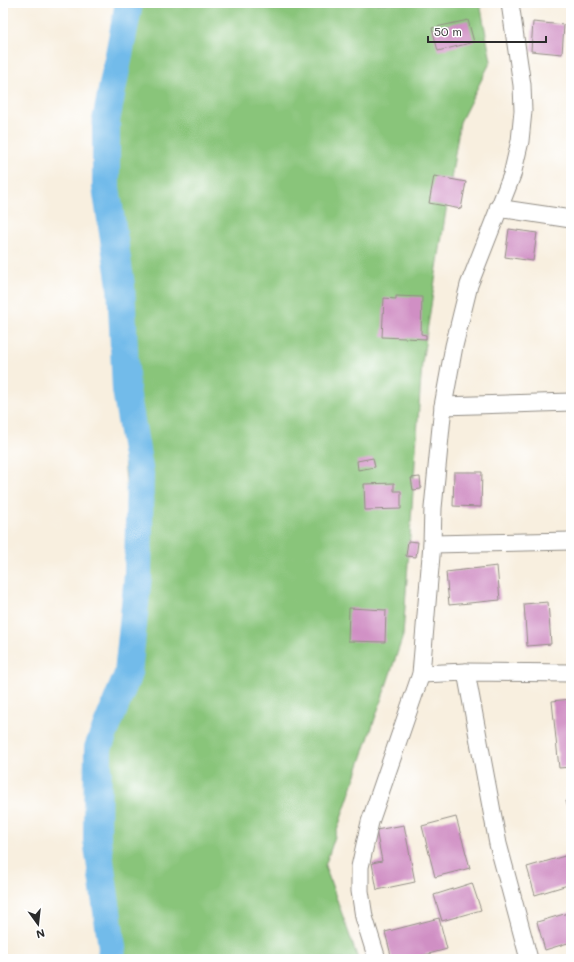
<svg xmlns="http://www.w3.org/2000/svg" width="574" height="962" font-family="Mali,sans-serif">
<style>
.green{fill:#89c57a;stroke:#5a7852}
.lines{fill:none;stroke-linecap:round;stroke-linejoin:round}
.river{stroke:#72bbea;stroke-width:28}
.building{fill:#d08fc4}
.street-casing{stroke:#928d85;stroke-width:19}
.street{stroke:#fff;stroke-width:17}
</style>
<rect width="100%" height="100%" fill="#fff"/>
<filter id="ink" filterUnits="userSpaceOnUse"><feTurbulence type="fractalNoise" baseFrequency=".025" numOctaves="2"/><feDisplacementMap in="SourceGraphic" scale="8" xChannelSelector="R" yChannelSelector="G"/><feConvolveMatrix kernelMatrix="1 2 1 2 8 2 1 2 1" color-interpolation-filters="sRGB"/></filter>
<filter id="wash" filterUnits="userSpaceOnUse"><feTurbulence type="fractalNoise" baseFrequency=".012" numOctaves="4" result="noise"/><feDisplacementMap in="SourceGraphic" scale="16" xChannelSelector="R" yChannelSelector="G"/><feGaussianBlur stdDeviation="0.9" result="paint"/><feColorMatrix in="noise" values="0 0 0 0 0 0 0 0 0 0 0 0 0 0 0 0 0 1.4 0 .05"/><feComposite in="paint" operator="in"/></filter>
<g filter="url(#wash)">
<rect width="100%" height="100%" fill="#f8efdf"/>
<polygon class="green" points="143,3 480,3 491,61 460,122 422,363 403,636 325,866 358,959 119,959 104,763 131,539 96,131"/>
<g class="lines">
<polyline class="river" points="111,959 112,947 97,839 98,748 128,674 138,575 140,474 126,390 121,285 106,187 106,121 129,3"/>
</g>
<g id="blocks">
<g class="building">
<polygon points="468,20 474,42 438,51 432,28"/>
<polygon points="533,22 564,25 562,54 531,51"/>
<polygon points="434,176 466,182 461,209 429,203"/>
<polygon points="509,229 537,233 533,261 505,257"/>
<polygon points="396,296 422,297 421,334 426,335 426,339 382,337 384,298 396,299"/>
<polygon points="373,458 375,467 358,470 357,461"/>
<polygon points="454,472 482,472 481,507 453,506"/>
<polygon points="420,477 421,489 413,490 411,478"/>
<polygon points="394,483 394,491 401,491 401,509 365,510 364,484"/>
<polygon points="408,541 418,542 416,557 406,556"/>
<polygon points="497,566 500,600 449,605 446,572"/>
<polygon points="548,602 551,644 527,646 524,604"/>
<polygon points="349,608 386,610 385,642 348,641"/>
<polygon points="571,699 571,767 559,768 552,701"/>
<polygon points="571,800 571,815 570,815 566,801"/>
<polygon points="456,817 470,868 435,877 422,826"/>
<polygon points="404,825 415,882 377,890 372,863 382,861 376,830"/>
<polygon points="568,855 571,866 571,884 535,895 527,867"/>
<polygon points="472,883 481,910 442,921 434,895"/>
<polygon points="571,912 571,942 545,950 537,922"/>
<polygon points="439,918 447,949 410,959 392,959 385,932"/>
</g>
</g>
</g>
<g filter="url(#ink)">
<use href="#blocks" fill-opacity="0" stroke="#928d85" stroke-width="1"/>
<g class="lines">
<defs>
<g id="street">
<polyline points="498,208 571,219"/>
<polyline points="443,406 571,402"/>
<polyline points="432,544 571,541"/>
<polyline points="466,672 498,844 529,959"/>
<polyline points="421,674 466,672 571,673"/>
<polyline points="377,959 364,917 360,891 360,867 370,822 421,674 432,544 433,508 443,406 454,346 469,285 512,175 520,141 523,111 522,85 510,3"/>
</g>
</defs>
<use href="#street" class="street-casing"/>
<use href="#street" class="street"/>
</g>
</g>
<rect width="574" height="962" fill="none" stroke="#fff" stroke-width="16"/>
<g transform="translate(38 924) rotate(165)" stroke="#ffffff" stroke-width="3" paint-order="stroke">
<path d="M0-3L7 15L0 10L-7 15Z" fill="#2b2b2b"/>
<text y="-6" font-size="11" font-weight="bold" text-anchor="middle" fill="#2b2b2b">N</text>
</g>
<path d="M428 36v6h118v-6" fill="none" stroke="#2b2b2b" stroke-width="2"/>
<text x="434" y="36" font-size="12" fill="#2b2b2b" stroke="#ffffff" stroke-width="3" paint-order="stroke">50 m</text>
</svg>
